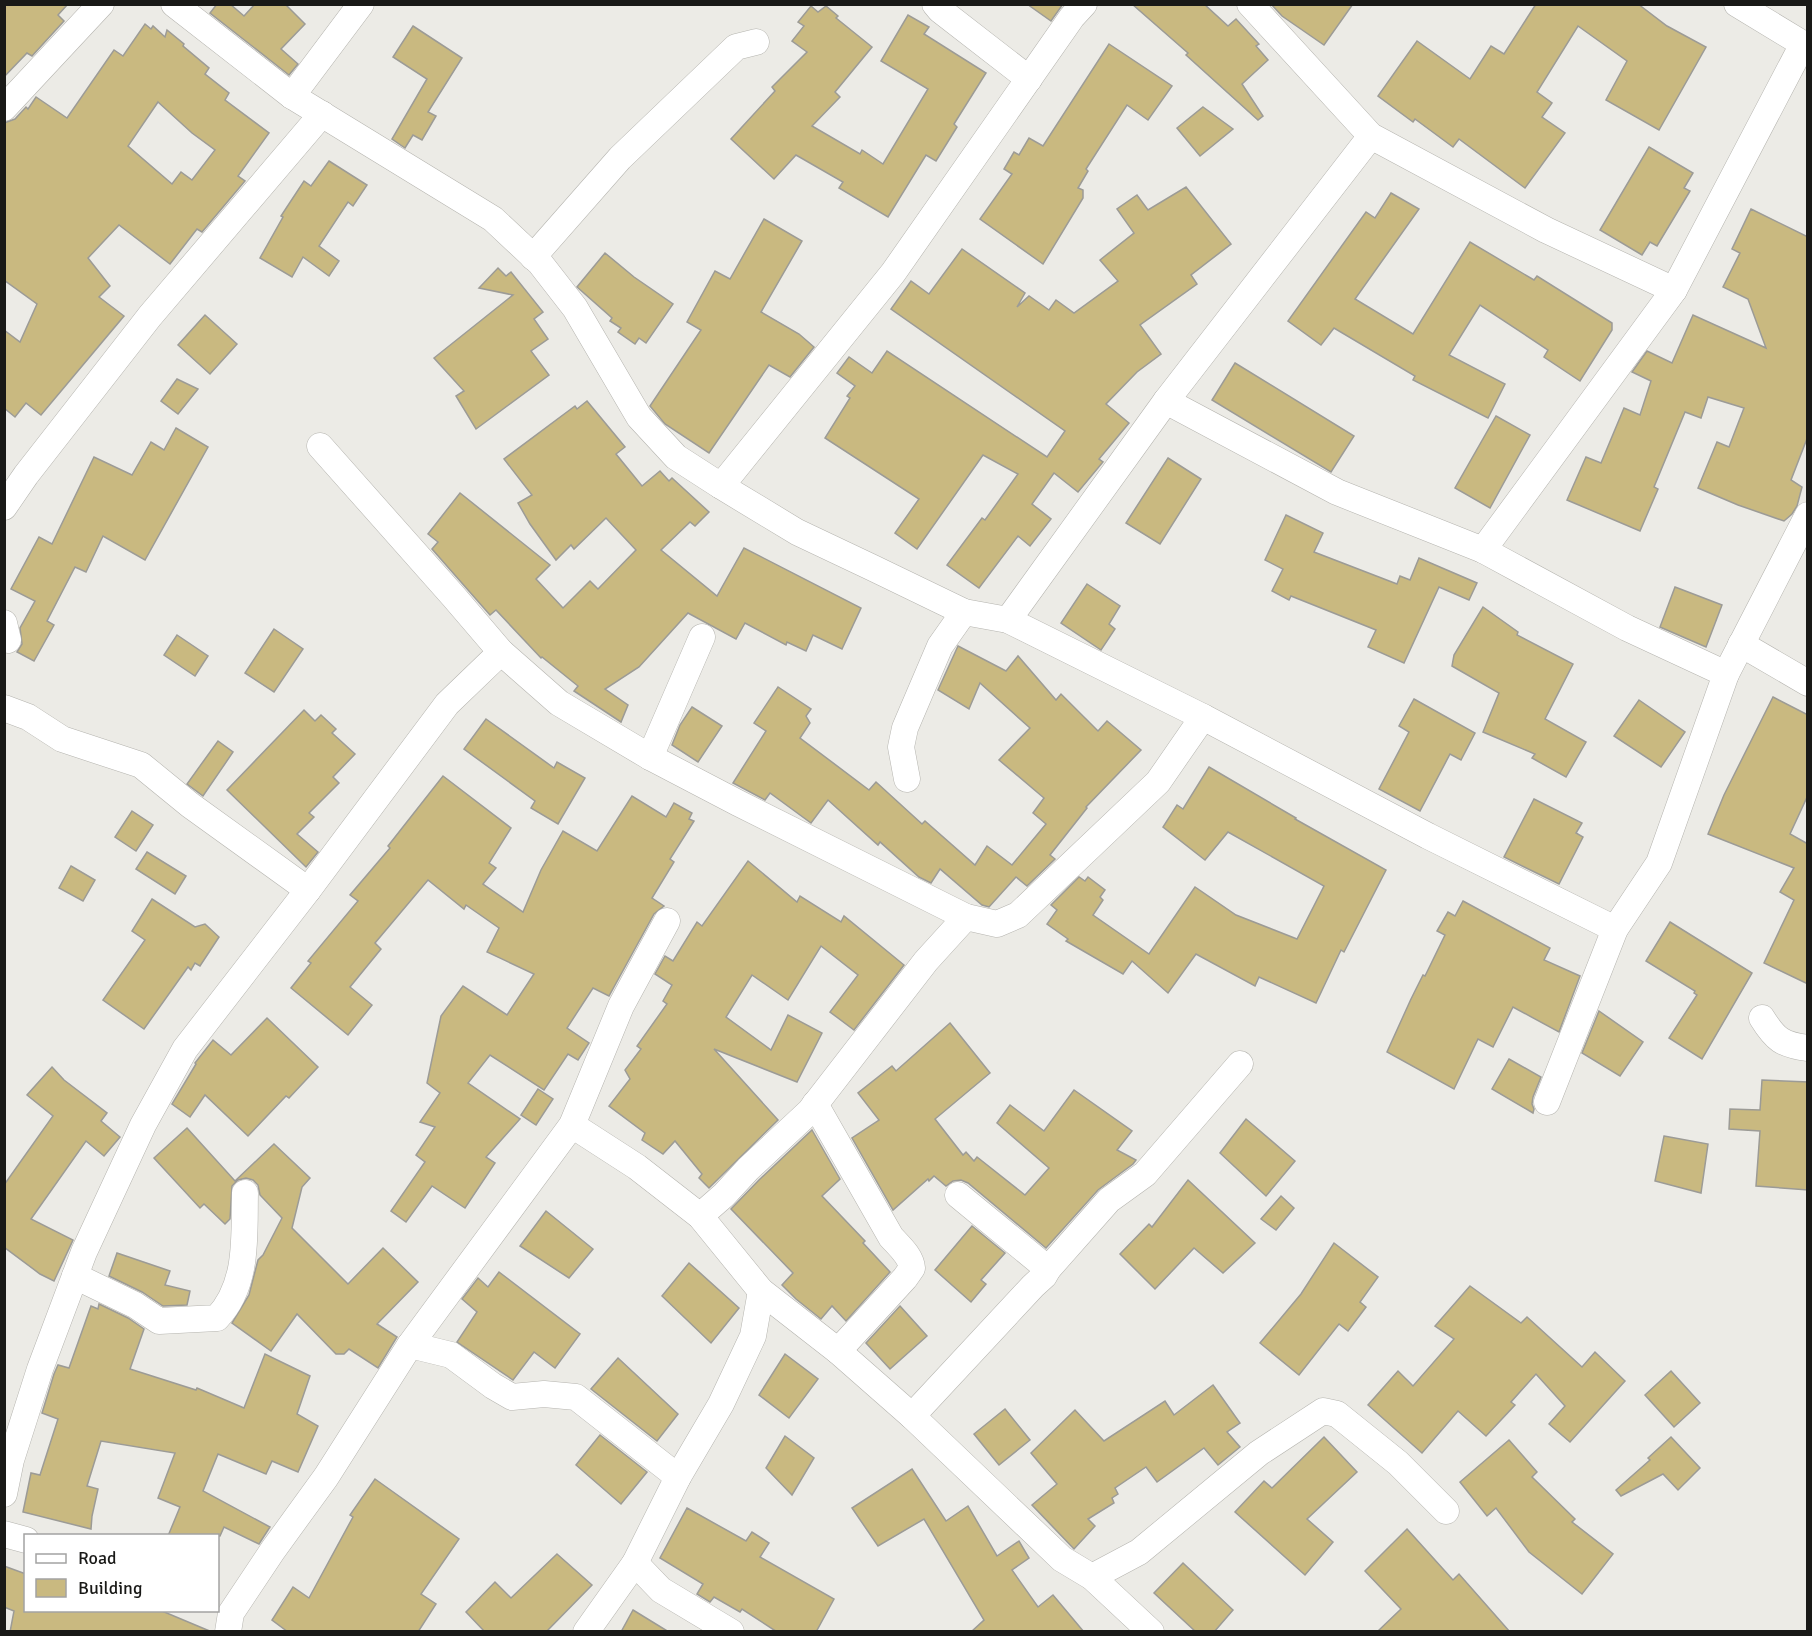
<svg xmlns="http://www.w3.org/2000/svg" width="1812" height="1636" font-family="Signika,sans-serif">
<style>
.building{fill:#c9b980;stroke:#9c9b96;stroke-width:1.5;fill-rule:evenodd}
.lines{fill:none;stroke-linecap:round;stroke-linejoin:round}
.minor-casing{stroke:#b5b4af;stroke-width:27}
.minor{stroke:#fff;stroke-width:26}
</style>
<rect width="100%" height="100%" fill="#ecebe6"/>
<g class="building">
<polygon points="4,4 68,4 58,15 64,21 32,56 27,53 4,77"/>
<polygon points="217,4 230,4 244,16 255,4 285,4 305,24 281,49 298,64 289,75 210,13"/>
<polygon points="1027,4 1063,4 1051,21"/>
<polygon points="1132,4 1204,4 1228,26 1236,19 1259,44 1256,46 1268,60 1242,84 1263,116 1258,120 1186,55 1188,53"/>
<polygon points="1271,4 1353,4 1324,45 1282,16"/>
<polygon points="1536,4 1638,4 1667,26 1706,47 1659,130 1606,100 1627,61 1578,26 1537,92 1552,103 1542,117 1565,133 1525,188 1459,139 1453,147 1415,119 1413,122 1378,96 1417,41 1470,79 1491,46 1504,54"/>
<polygon points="811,6 818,12 826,6 838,16 836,18 872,47 835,92 840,97 812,126 860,154 862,150 883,164 928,89 881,61 908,15 929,27 924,34 986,73 954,124 957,127 936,161 926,155 888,217 839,188 843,182 796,155 774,179 731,139 775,91 772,87 807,52 792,41 804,26 798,22"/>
<path d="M145 24 151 29 153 26 165 37 167 30 184 44 183 46 209 68 205 74 229 93 225 100 269 133 238 176 245 181 202 232 197 229 170 264 119 225 88 258 110 286 99 297 124 316 41 415 26 403 15 417 4 408V330L20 342 37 304 4 280V123L15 119 26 107 28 109 36 97 67 118 114 50 123 56ZM158 102 192 133 215 150 192 180 181 172 172 184 128 146Z"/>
<polygon points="413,26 462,58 428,112 436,116 422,140 413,135 405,148 392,139 427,79 393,57"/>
<polygon points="1109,44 1172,86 1148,120 1127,105 1086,169 1088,171 1078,188 1083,190 1083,198 1043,264 980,219 1012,174 1004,169 1014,152 1019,155 1029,138 1043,146"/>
<polygon points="1203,107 1233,129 1200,156 1177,128"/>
<polygon points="1649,147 1693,173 1684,188 1690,191 1657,246 1650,242 1642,255 1600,230"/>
<polygon points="329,161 367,185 353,206 348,202 319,246 339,261 329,276 303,257 292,277 260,258 283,217 281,216 304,181 311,186"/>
<polygon points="1186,187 1231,244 1191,275 1197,284 1140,325 1161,354 1137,372 1106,404 1129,423 1099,459 1103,462 1078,492 1054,473 1032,504 1051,519 1030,546 1018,536 979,588 947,565 982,518 985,520 1018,474 983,455 917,549 895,533 919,499 825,438 850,398 847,396 855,386 837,373 849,357 872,373 887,351 1047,457 1065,431 891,309 911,281 929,294 962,249 1025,293 1017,307 1029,296 1049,310 1056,300 1074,313 1118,281 1100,260 1134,233 1117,209 1137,195 1148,210"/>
<polygon points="1391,193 1419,209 1355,299 1413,334 1470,242 1534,280 1537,276 1612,323 1612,330 1580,381 1544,357 1548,350 1480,305 1449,355 1505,384 1488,418 1413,380 1415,376 1334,328 1321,345 1288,321 1366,212 1375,218"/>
<polygon points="1751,209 1808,237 1808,436 1791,480 1802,487 1797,506 1792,514 1784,521 1738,505 1698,488 1717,442 1729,447 1744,408 1708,397 1701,418 1685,412 1654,487 1658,489 1640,531 1567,500 1586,457 1601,463 1624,408 1640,415 1651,381 1632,372 1647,351 1672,363 1693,315 1766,348 1748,299 1723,287 1740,253 1732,249"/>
<polygon points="764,219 802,241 761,312 799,334 814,347 790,377 769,365 709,453 665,424 650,406 701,330 687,322 715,271 730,279"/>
<polygon points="605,253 634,277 673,304 646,343 639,338 635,344 618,332 621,328 610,321 612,318 577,287"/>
<polygon points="498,268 506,276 511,272 543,312 534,319 548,339 531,351 549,375 476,429 456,396 464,391 434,358 513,295 479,288"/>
<polygon points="205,315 237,344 210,374 178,345"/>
<polygon points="1235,363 1354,436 1331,472 1212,400"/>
<polygon points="177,379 198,389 178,414 161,401"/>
<polygon points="587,401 625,447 616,454 642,486 660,471 669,481 672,478 709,512 695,526 690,522 661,550 717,596 744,548 861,608 842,649 813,635 806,651 787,642 786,645 745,623 736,639 688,613 639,667 605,689 628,705 621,722 574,691 578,686 542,657 541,658 496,610 490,615 432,549 438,542 428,534 460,493 550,565 536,579 563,608 590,581 598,589 636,550 606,518 574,549 571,545 556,560 530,524 518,503 532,495 504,459 575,406 577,409"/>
<polygon points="1496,416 1530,435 1490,508 1455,488"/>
<polygon points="176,428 208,447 145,560 103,536 86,572 75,567 47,621 54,625 34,661 17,652 22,644 20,628 35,601 11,589 39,537 52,544 94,457 132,475 151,442 164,450"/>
<polygon points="1168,458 1201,479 1160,544 1126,523"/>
<polygon points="1286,515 1323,533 1314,552 1397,584 1400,576 1410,580 1419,558 1477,583 1469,600 1439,587 1404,663 1368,647 1376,630 1291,596 1289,600 1272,591 1283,569 1265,560"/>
<polygon points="1087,584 1120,606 1109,624 1115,629 1101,650 1061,623"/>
<polygon points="1675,587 1722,605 1706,647 1660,627"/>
<polygon points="1483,607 1518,632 1517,635 1573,664 1545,719 1586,742 1566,777 1532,758 1535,754 1483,732 1499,693 1452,666 1454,655"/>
<polygon points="274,629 303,649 274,692 245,673"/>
<polygon points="177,635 208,656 195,676 164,655"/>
<polygon points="958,646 1006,671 1018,656 1056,700 1061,694 1098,731 1107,721 1141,750 1086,807 1087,808 1050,855 1055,859 1027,886 1016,877 989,907 982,905 940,869 931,883 919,877 880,842 878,845 828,800 811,823 770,793 765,800 733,783 766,731 754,723 778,687 811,709 806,716 810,723 800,738 869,790 876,782 922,824 925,821 975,865 987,846 1012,865 1046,824 1033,813 1044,798 999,760 1030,728 980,683 969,709 938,690"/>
<polygon points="1773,697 1808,715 1808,795 1790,834 1808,844 1808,984 1764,963 1794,900 1780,892 1794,868 1708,834 1724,795"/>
<polygon points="1414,699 1475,733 1461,760 1450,754 1420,811 1379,789 1409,732 1399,726"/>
<polygon points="1639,700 1685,732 1661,767 1614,736"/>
<polygon points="692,707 722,726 698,762 672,745 680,725"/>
<polygon points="304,710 315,721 321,715 336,729 332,733 355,754 333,777 339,783 309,813 314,817 297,834 318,852 306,867 227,790"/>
<polygon points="486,719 554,768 557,762 585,778 558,824 531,808 535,801 464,749"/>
<polygon points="218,741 233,752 203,796 187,784"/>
<polygon points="1209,767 1296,818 1295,819 1386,870 1344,952 1341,950 1316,1003 1259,977 1255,986 1196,954 1168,993 1132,961 1123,974 1066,941 1068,939 1047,924 1057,910 1051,905 1079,877 1085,881 1088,877 1105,890 1100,897 1103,900 1093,915 1149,954 1195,887 1236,915 1297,939 1324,886 1228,832 1205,860 1163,827 1177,805 1183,809"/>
<polygon points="443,776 511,828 489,863 496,868 483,884 523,912 541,870 563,831 597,851 632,796 666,817 674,803 692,813 689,819 694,821 670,859 674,862 652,898 664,906 654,914 609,996 593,988 567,1028 589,1043 578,1060 568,1054 544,1090 490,1055 468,1083 520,1119 486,1157 495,1163 465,1208 432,1186 406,1222 391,1211 425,1162 416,1155 435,1127 420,1122 440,1093 427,1083 441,1016 463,986 507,1015 534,974 487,952 499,928 466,905 464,909 428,880 375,943 381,949 350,987 372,1005 348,1035 291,988 311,963 308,961 358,901 350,895 390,848 388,846"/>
<polygon points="1534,799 1582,823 1576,833 1583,837 1559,884 1504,857"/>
<polygon points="132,811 153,825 136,851 115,837"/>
<polygon points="147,852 186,876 175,894 136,869"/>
<polygon points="748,861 797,902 800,896 841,922 844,916 904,965 854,1030 830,1012 858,975 821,946 788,1000 752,975 726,1017 771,1050 788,1015 822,1033 797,1082 714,1049 778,1120 709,1188 699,1178 702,1174 675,1141 663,1154 642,1140 645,1133 609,1106 630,1079 625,1070 641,1049 637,1046 667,1004 663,1001 672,985 655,974 665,956 673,961 697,922 702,926"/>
<polygon points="71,866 95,880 83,901 59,888"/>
<polygon points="152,899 195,927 205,924 219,937 200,966 195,963 191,970 188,967 144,1029 103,1000 145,940 132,931"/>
<polygon points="1463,901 1550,948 1544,960 1580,976 1559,1032 1513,1007 1493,1047 1478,1039 1454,1089 1387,1052 1411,999 1423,975 1425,976 1445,935 1437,931 1448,912 1455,916"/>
<polygon points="1670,922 1752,973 1702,1059 1669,1038 1697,995 1694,993 1695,991 1646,961"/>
<polygon points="1599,1011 1643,1042 1620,1076 1582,1053"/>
<polygon points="267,1018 318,1067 289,1098 286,1096 248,1136 205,1095 190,1117 172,1104 196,1064 195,1063 213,1040 231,1055"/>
<polygon points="950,1023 990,1073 935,1119 963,1155 966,1152 974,1161 977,1157 1025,1195 1049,1168 997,1123 1010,1105 1044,1131 1074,1090 1132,1131 1117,1150 1136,1160 1133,1164 1098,1190 1046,1248 968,1183 961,1180 953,1181 946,1186 934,1176 929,1181 928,1179 893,1210 852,1138 879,1120 858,1093 892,1066 896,1071"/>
<polygon points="1509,1059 1541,1077 1533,1097 1532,1104 1534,1109 1533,1113 1492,1089"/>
<polygon points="52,1067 64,1080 107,1113 101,1121 120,1137 104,1156 86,1141 31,1219 73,1240 54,1281 40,1274 4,1247 4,1185 53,1116 27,1095"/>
<polygon points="1762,1080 1808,1082 1808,1190 1756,1186 1760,1131 1729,1129 1730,1109 1760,1110"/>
<polygon points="538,1089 553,1099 536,1125 521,1115"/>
<polygon points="1246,1119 1295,1161 1266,1196 1220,1153"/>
<polygon points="187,1128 235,1181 274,1144 310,1178 302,1187 292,1228 348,1284 383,1248 418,1282 377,1324 397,1337 378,1368 349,1349 344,1354 336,1354 297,1314 271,1351 232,1323 249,1295 258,1260 263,1255 282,1218 260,1195 258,1185 253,1180 246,1178 238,1180 232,1186 230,1219 225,1224 204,1204 200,1208 154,1158"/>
<polygon points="812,1130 840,1179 822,1196 865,1241 863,1243 890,1272 846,1321 832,1306 821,1319 796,1299 782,1285 793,1273 731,1209 759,1180"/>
<polygon points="1664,1136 1708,1144 1701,1193 1655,1181"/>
<polygon points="1188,1180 1255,1243 1223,1273 1194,1248 1155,1289 1120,1254 1149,1224 1152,1227"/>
<polygon points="1281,1196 1294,1208 1276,1230 1261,1219"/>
<polygon points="546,1211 593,1249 569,1278 520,1246"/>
<polygon points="972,1226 1005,1253 981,1280 986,1284 971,1302 935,1270"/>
<polygon points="1334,1243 1378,1277 1360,1302 1366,1307 1348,1331 1339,1324 1299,1375 1260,1343 1301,1294"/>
<polygon points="117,1253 170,1271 165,1285 190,1291 187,1305 163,1306 142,1292 109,1276"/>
<polygon points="689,1263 739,1308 711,1343 662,1296"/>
<polygon points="499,1272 580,1334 555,1368 534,1352 513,1380 457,1342 477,1312 462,1299 478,1278 488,1287"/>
<polygon points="1470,1286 1521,1323 1527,1317 1582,1367 1595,1352 1625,1381 1570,1442 1549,1424 1565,1406 1536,1374 1511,1402 1515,1405 1486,1436 1458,1411 1422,1453 1368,1405 1398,1371 1413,1386 1454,1339 1435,1326"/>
<polygon points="99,1304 128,1318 144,1329 130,1369 196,1390 197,1388 244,1408 265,1354 310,1376 297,1414 318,1426 298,1472 272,1461 266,1474 218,1454 203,1491 270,1527 259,1544 224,1527 220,1536 168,1536 180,1507 158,1498 175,1453 101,1441 87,1486 98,1489 92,1516 91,1529 23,1512 31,1473 40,1475 58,1419 42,1413 54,1374 58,1365 69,1368 91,1306 98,1309"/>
<polygon points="900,1306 927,1336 890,1369 866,1343"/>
<polygon points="785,1354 818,1379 789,1418 759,1395"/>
<polygon points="618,1358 678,1414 657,1441 591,1389"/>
<polygon points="1671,1371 1700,1403 1674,1427 1645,1395"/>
<polygon points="1213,1385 1240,1423 1227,1432 1240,1447 1218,1465 1204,1448 1157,1482 1146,1467 1115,1488 1118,1494 1112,1498 1114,1503 1088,1519 1095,1526 1074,1549 1032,1505 1057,1484 1031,1453 1075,1410 1104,1441 1165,1401 1174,1415"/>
<polygon points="1005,1409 1030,1440 999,1465 974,1434"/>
<polygon points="600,1435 647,1472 621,1504 576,1465"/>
<polygon points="785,1436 814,1458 792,1495 766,1468"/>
<polygon points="1324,1437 1357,1472 1307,1519 1333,1542 1305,1575 1235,1512 1264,1481 1272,1488"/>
<polygon points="1671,1437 1700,1468 1678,1490 1663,1474 1621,1496 1616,1490 1650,1460 1648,1458"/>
<polygon points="1509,1440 1537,1472 1532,1477 1575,1519 1572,1522 1613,1554 1582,1594 1529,1552 1496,1508 1487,1516 1460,1482"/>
<polygon points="912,1469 946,1521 968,1506 997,1556 1019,1541 1029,1558 1012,1570 1038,1607 1053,1595 1084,1632 971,1632 984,1620 924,1519 878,1546 852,1508"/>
<polygon points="375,1479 459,1539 421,1594 436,1604 418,1632 288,1632 272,1620 293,1587 309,1598 353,1517 350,1515"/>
<polygon points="687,1508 746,1541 752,1532 769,1543 760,1557 834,1599 816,1632 777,1632 742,1609 740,1612 714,1597 710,1602 697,1594 703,1584 660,1558"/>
<polygon points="1407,1529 1453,1580 1459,1574 1510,1632 1377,1632 1401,1609 1365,1571"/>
<polygon points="557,1554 592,1585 546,1632 485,1632 466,1612 495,1582 511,1598"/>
<polygon points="1183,1563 1233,1610 1214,1632 1196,1632 1154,1593"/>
<polygon points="4,1566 26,1574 26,1611 162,1611 212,1632 10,1632 14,1611 4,1607"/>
<polygon points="633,1610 669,1632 621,1632"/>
</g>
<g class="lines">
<defs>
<g id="minor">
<polyline points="174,4 292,96 493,219 540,263 575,308 639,417 676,457 721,486 797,532 873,568 964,612 1008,620 1203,717 1428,836 1615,929"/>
<polyline points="935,4 940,10 1029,79"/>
<polyline points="1250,4 1371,136 1546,230 1674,290"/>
<polyline points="1737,4 1808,47"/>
<polyline points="292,96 361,4"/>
<polyline points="4,108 101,4"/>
<polyline points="533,257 620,158 736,47 756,42"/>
<polyline points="1166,401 1337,492 1483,550 1627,628 1726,674 1808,515"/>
<polyline points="320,446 454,597 501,652 559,703 650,757 738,803 966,917 997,924 1018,915 1158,782 1203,717"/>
<polyline points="721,486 893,273 1072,17 1084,4"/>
<polyline points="4,507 26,475 150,316 322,114"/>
<polyline points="1483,550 1674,290 1803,44"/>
<polyline points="1008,620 1166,401 1371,136"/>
<polyline points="4,623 8,640"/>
<polyline points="1741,644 1808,683"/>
<polyline points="4,708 28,717 62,739 141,765 190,805 308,890"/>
<polyline points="650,757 702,637"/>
<polyline points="907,779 901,747 905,728 940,646 964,612"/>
<path d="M1762 1018C1775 1039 1782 1045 1808 1048"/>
<polyline points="1547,1102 1615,929 1659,863 1726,674"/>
<path d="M815 1104 891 1237C899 1246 911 1256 912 1268L905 1278 838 1351"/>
<polyline points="572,1125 637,1167 700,1216 761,1291 838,1351 912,1416 1062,1559 1092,1577 1151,1632"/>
<polyline points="958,1195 1048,1269"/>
<polyline points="700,1216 724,1195 748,1169 810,1111 926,961 966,917"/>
<path d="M75 1276 135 1305 159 1321 217 1318C249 1284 244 1235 245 1193"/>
<polyline points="410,1345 451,1355 493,1386 512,1397 544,1394 576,1397 678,1477"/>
<polyline points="912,1416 1033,1286 1044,1276 1048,1269 1109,1200 1145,1174 1240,1064"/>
<polyline points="4,1494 11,1460 40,1369 84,1252 143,1125 185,1049 308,890 447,704 501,652"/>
<polyline points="4,1534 26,1540"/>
<polyline points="635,1563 661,1590 731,1632"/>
<polyline points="1092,1577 1139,1552 1259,1453 1323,1411 1337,1414 1398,1463 1446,1511"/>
<polyline points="228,1632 231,1613 273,1550 326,1477 410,1345 572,1125 621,1006 667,921"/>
<polyline points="586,1632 635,1563 678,1477 721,1404 753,1336 761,1291"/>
</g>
</defs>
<use href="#minor" class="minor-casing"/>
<use href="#minor" class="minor"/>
</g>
<rect width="1812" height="1636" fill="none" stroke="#191917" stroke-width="12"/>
<rect x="24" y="1534" width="195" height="78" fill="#ffffff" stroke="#a3a3a2" stroke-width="1.5"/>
<rect x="36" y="1554" width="30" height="9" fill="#ffffff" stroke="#a3a3a2" stroke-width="1.5"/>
<text x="78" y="1564" font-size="18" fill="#191917">Road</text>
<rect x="36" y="1579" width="30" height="18" fill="#c9b980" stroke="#a3a3a2" stroke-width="1.5"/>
<text x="78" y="1594" font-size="18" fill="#191917">Building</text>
</svg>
